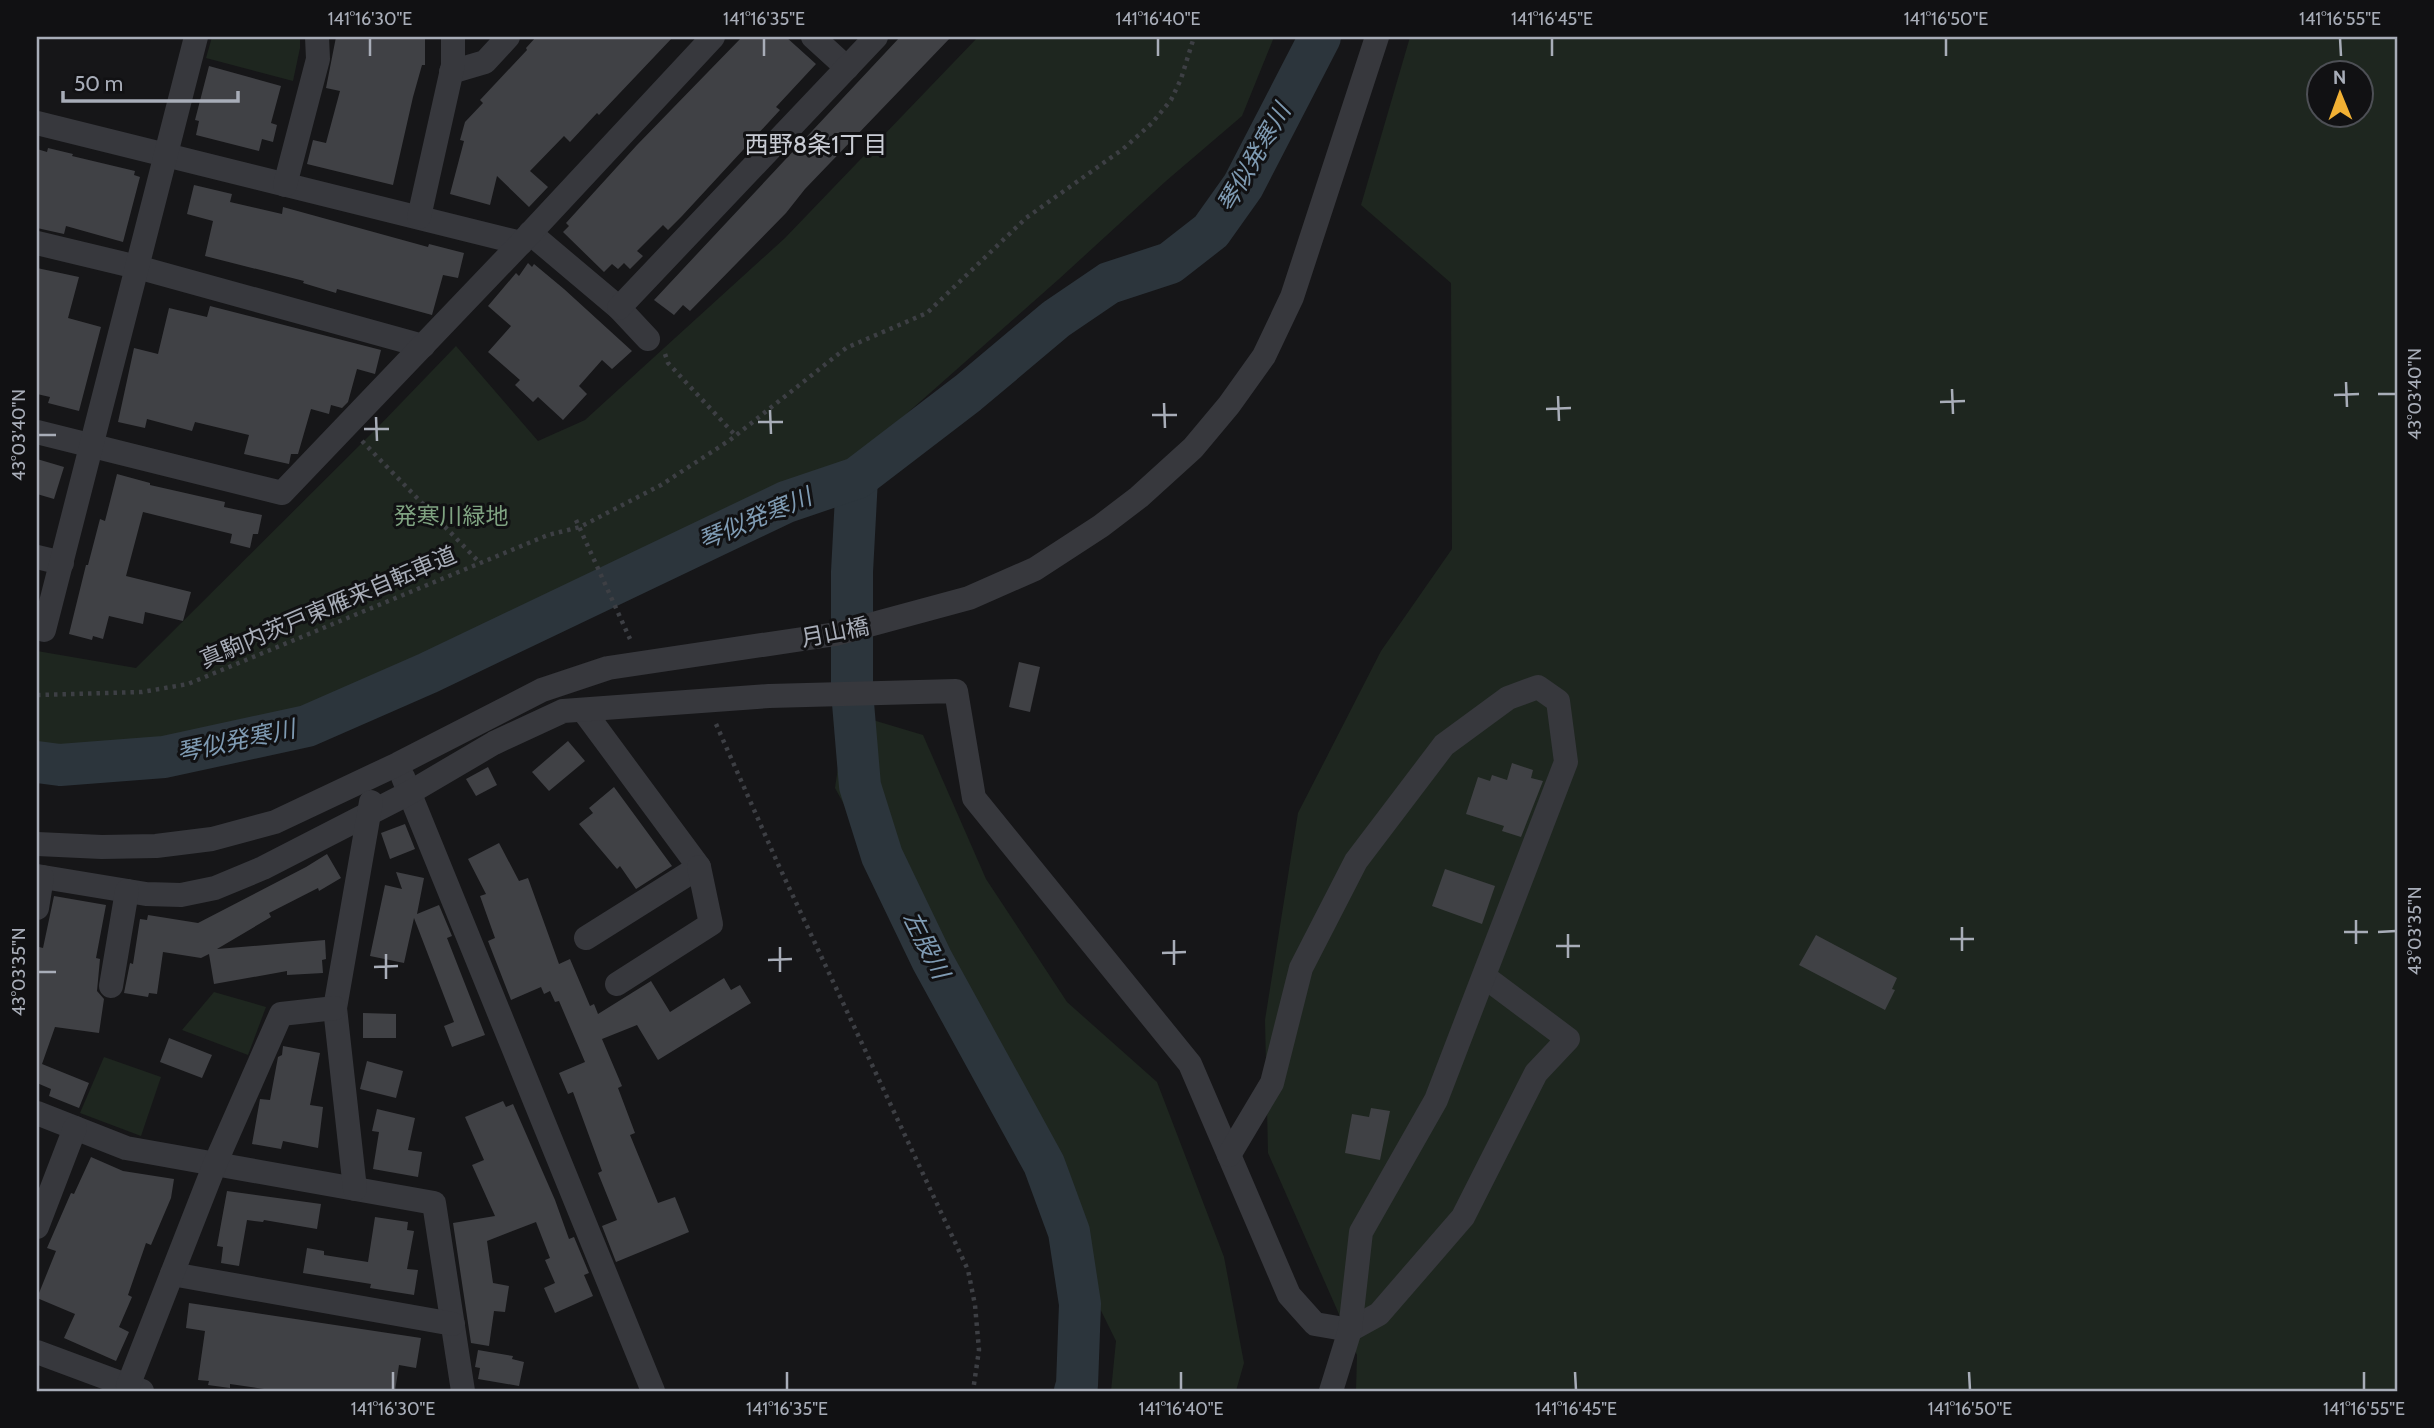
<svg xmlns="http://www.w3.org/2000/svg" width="2434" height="1428" font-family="Cabin,'Noto Sans JP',sans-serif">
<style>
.green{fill:#1e261f;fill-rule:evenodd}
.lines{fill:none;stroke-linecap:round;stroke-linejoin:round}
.river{stroke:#2c353c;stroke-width:42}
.building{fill:#404145}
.path{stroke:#3d3f44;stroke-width:4.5;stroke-dasharray:3.5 5;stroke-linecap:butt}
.minor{stroke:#37383d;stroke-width:24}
.ticks{fill:none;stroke:#a8adb8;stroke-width:2.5}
.labels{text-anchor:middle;stroke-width:6;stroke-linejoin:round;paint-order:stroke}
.park-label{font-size:23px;fill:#7fa381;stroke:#111113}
.street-label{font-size:23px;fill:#a8adb8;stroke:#111113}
.neighbourhood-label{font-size:24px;fill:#c9ccd4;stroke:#111113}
.water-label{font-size:24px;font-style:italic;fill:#7f9bb3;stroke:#111113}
.neatline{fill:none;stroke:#a8adb8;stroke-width:2.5}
.ticks-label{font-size:18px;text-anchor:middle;fill:#a8adb8}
</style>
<rect width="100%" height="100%" fill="#161618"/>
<g class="green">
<polygon points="212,37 300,37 300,48 293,81 206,58"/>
<polygon points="978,37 1274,37 1242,116 1166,181 1059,279 853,461 688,534 392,671 312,715 55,756 37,752 37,651 136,668 378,427 456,346 538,441 585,420 785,238"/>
<path d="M1410 37H2397V1391H1356L1357 1355 1268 1153 1265 1020 1298 813 1381 651 1452 549 1451 283 1361 205ZM2318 74H2360V116H2318Z"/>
<polygon points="846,712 923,735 986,879 1067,1002 1157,1082 1224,1257 1244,1363 1236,1391 1111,1391 1116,1341 1024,1155 982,1022 901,908 835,788"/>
<polygon points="214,992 266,1007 248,1055 182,1030"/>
<polygon points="104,1057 161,1077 141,1136 80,1113"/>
</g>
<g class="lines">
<g class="river">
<polyline points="857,478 852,572 852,691 860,786 882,856 932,960 1044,1164 1069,1232 1080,1304 1077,1385 1075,1391"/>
<polyline points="37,762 60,765 164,757 307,726 428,673 786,502 857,478 968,393 1056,319 1109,283 1170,263 1211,231 1243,186 1320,37"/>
</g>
</g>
<g class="building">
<polygon points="336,37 425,37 425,65 422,65 413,97 393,185 307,164 313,140 326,143 340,91 326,88"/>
<polygon points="536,37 673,37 599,115 597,113 570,142 564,136 530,171 548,187 529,207 497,176 490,205 450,194 464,141 460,140 465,122 483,103 480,100 527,50 526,48"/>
<polygon points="742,37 786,37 816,64 776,107 780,110 682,216 668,230 663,225 637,251 643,256 630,269 624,263 618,269 612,264 604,272 563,232 569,226 566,223 637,145"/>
<polygon points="900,37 951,37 805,189 786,213 690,311 683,305 674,315 654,300"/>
<polygon points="209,66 281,86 271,123 277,125 273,142 262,139 259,151 196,135 199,121 195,120"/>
<polygon points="48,148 73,154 72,156 135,171 134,175 140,177 123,242 66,226 64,234 37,228 37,149 47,152"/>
<polygon points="194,185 232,194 230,202 282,214 283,207 428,247 429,244 464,253 458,278 443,275 432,315 337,289 336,293 303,283 304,281 205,256 213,221 187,214"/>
<polygon points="528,263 532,267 534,264 564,289 632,351 612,369 602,360 579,386 587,394 563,420 538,397 533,402 515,385 520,380 488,352 511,326 488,306 516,273 519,276"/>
<polygon points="37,268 79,277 68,318 101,327 79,411 48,403 50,397 37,394"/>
<polygon points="210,306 381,350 375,374 357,369 348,402 342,408 331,405 329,414 311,409 298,454 291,454 289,464 244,454 249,435 195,422 192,431 147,419 145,428 118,422 134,348 158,354 169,308 207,317"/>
<polygon points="37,459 64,467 54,499 37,494"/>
<polygon points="117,474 150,483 150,485 225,502 224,507 262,515 258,534 253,534 250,548 230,543 232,534 143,512 126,576 191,592 183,621 145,612 143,624 109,616 103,639 93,636 92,640 69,634 86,565 88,565 100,519 105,521"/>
<polygon points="1019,662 1040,667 1030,712 1009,707"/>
<polygon points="568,741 585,761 549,791 532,772"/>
<polygon points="1512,763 1533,770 1531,778 1543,781 1521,837 1502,831 1504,826 1466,814 1478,777 1490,781 1492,775 1507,780"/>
<polygon points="488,767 497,785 476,796 466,779"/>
<polygon points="614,787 672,866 636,889 620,866 617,869 579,824 593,813 589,808"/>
<polygon points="405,824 415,849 390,859 381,833"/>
<polygon points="499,843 519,881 528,878 559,964 570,959 590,1006 594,1004 598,1014 651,981 670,1012 724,978 731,990 740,985 751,1003 658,1060 637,1025 602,1039 622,1086 618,1088 635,1133 630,1135 658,1203 675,1197 689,1232 616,1262 602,1226 617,1220 598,1173 602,1171 573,1092 568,1094 559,1073 585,1062 559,1001 555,1002 550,991 544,994 541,987 511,1000 488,941 495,938 480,896 486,894 468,859"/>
<polygon points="327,854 341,878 319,891 318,888 269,913 271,917 217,949 325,940 326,959 322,960 323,973 287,975 287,971 214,984 209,954 201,958 163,952 157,994 149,993 148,997 124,993 130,963 133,964 140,919 147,920 148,915 198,923 306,867"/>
<polygon points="1445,869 1495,886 1482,924 1432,906"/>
<polygon points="396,872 424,878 417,914 439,905 452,936 447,938 485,1035 452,1047 444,1026 454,1022 414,918 404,963 370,956 385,885 402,889"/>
<polygon points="54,896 106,905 96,958 100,959 97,991 104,999 99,1033 55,1027 42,1064 89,1083 79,1108 49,1096 51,1089 37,1083 37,963 39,947 43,948"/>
<polygon points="1816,935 1897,978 1892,989 1895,990 1885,1010 1799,965"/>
<polygon points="363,1013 396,1014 396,1038 363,1038"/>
<polygon points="169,1038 212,1055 202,1078 160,1062"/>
<polygon points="283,1046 320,1053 310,1105 323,1107 318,1148 283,1141 281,1149 252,1144 260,1099 270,1100 278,1057 282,1055"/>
<polygon points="367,1061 403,1071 396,1098 360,1089"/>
<polygon points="503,1101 506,1107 513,1104 555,1200 569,1239 574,1237 589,1273 584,1275 593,1296 555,1313 544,1288 555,1283 545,1260 550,1258 536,1222 487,1241 493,1283 509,1286 505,1312 494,1311 489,1346 471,1343 453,1223 495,1216 472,1165 484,1160 465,1117"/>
<polygon points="1371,1108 1390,1111 1380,1160 1345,1153 1352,1114 1369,1117"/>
<polygon points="377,1109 415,1118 408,1150 422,1152 418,1177 373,1169 379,1132 372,1131"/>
<polygon points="91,1157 123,1171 174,1179 171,1198 151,1245 146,1243 128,1295 132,1297 119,1327 129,1332 116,1361 64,1338 75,1314 37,1298 56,1251 47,1248 71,1193 74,1194"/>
<polygon points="227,1191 321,1204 317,1229 264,1220 263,1222 247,1220 239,1266 221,1263 223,1247 217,1246"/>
<polygon points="375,1217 408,1222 407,1230 414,1231 407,1269 418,1270 414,1295 370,1288 371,1284 303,1273 307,1248 324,1251 324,1255 368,1262"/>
<polygon points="189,1303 421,1338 416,1368 399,1365 395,1391 277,1391 230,1384 230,1388 208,1385 209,1381 198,1380 205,1331 186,1328"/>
<polygon points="478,1350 513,1356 512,1359 524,1362 519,1386 478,1379 480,1368 475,1367"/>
</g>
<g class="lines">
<g class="path">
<polyline points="665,354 668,363 736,436"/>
<polyline points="362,441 479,562"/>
<polyline points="576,520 630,639"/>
<polyline points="37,695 142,692 188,684 548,535 580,527 661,485 730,440 846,348 927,313 1026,218 1123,149 1152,123 1171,100 1181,79 1194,37"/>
<polyline points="716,724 778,864 968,1270 975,1305 979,1350 973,1391"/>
</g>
<g class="minor">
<polyline points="813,37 847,68"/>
<polyline points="451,72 485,62 508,37"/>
<polyline points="37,123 521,243"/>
<polyline points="285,185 318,59 317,37"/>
<polyline points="419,217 453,65 453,37"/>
<polyline points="530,233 619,308 648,339"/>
<polyline points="37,243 137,267 423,346"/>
<polyline points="619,308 876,37"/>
<polyline points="37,432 282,493 521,243 713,37"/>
<polyline points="37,557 62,563"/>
<polyline points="44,630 196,37"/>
<polyline points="583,710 699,867 586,938"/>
<polyline points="403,777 653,1391"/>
<polyline points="37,844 102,847 156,846 212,839 275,822 398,764 542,690 608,668 836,634 969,598 1035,569 1101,526 1139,497 1193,448 1229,405 1264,356 1292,297 1377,37"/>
<polyline points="37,876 146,894 181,895 215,888 263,868 409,793 494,743 563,711 769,696 956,691 974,798 1190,1064 1289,1295 1315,1324 1350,1330 1379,1314 1463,1217 1536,1073 1568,1039 1485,977"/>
<polyline points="37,908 42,877"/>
<polyline points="617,984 711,924 699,867"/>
<polyline points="111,986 127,891"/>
<polyline points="37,1113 126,1148 434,1203 463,1391"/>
<polyline points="1229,1155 1272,1083 1301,968 1356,861 1444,745 1508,698 1538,687 1558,701 1566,762 1436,1100 1361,1232 1350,1330 1331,1391"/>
<polyline points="355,1189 335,1008 371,802"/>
<polyline points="37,1227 75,1128"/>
<polyline points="172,1274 453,1324"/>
<polyline points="37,1352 142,1391"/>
<polyline points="128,1386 215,1164 281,1014 335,1008"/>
</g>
</g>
<path class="ticks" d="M370 38V56M764 38V56M1158 38V56M1552 38V56M1946 38V56M2340 38 2341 56M2346 382 2347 407M1952 389 1953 414M2378 394H2396M2334 395 2359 394M1558 396 1559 421M1940 402 1965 401M1164 403 1165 428M1546 409 1571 408M770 410 771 434M1152 415H1177M376 417 377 441M758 422H783M364 429H389M38 435H56M2356 920V944M1962 927V951M2344 932H2368M2378 932 2396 931M1568 934V958M1950 939H1974M1174 940V965M1556 946H1580M780 947V972M1162 953 1186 952M386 954V979M768 960 792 959M374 967 398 966M38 972H56M393 1372V1390M787 1372V1390M1181 1372V1390M1575 1372 1576 1390M1969 1372 1970 1390M2364 1372V1390"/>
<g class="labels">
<g class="park-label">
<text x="451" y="524">発寒川緑地</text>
</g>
<g class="street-label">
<text transform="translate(328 607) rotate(-23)" y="8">真駒内茨戸東雁来自転車道</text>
<text transform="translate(835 632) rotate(-11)" y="8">月山橋</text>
</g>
<g class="neighbourhood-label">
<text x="816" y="153">西野8条1丁目</text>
</g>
<g class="water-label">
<text transform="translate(1254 158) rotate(-60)" y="8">琴似発寒川</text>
<text transform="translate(755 519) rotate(-23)" y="8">琴似発寒川</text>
<text transform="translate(236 741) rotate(-12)" y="8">琴似発寒川</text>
<text transform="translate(926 945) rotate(63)" y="8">左股川</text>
</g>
</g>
<rect width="2434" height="1428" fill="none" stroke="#111113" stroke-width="77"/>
<g transform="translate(2340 94) rotate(359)"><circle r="33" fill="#111113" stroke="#4d4f55" stroke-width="2"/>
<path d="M0-5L12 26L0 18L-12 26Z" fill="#f2b134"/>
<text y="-10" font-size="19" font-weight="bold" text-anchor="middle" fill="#a8adb8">N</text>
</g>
<path d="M63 91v10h175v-10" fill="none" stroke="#a8adb8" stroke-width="3.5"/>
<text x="74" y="91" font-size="21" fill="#a8adb8" stroke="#111113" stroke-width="5" paint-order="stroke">50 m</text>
<rect x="38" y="38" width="2358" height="1352" class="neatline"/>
<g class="ticks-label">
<text x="370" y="25">141°16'30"E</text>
<text x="764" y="25">141°16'35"E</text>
<text x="1158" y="25">141°16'40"E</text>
<text x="1552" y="25">141°16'45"E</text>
<text x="1946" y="25">141°16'50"E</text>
<text x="2340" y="25">141°16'55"E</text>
<text transform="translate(2415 394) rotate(-90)" y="6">43°03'40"N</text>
<text transform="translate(19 435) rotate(-90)" y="6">43°03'40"N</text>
<text transform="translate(2415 931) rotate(-90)" y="6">43°03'35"N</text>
<text transform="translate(19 972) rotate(-90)" y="6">43°03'35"N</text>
<text x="393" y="1415">141°16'30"E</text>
<text x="787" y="1415">141°16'35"E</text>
<text x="1181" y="1415">141°16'40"E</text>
<text x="1576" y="1415">141°16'45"E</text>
<text x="1970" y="1415">141°16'50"E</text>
<text x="2364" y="1415">141°16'55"E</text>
</g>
</svg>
